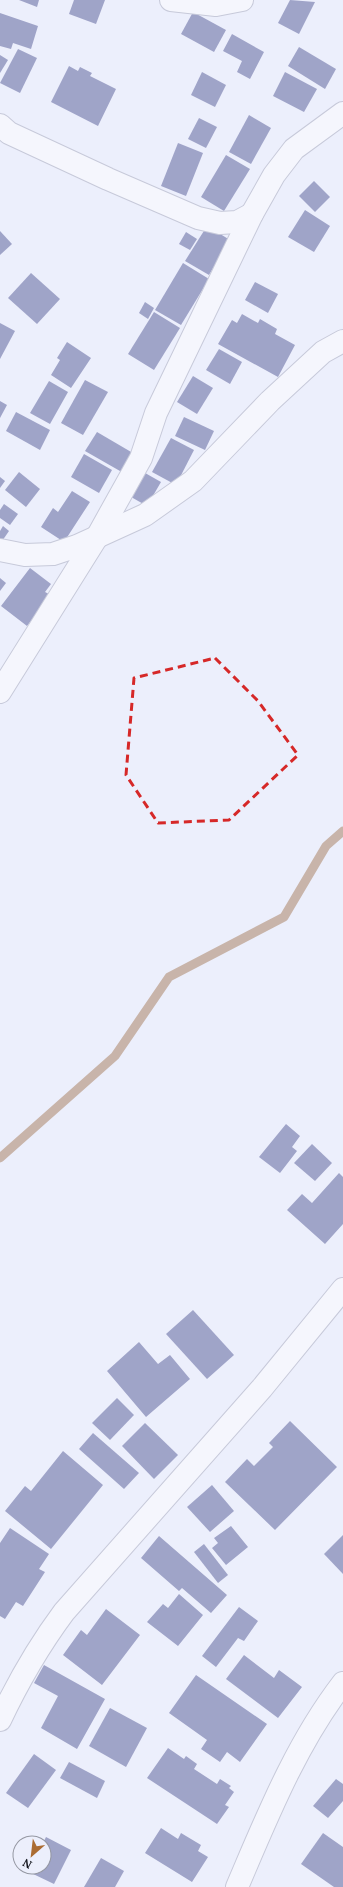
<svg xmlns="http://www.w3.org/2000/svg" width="343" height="1887" font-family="'PT Serif',serif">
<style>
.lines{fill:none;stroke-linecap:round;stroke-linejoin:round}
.stream{stroke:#9b6e47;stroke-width:9}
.building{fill:#41498b}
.minor-casing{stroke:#999db1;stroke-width:24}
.minor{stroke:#fff;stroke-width:22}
.marked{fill:none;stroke:#d62828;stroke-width:3;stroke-dasharray:8 5;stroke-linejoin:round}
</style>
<rect width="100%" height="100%" fill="#eceffc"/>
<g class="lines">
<polyline class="stream" points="0,1158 115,1056 169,977 284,917 326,846 343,831"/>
</g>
<g class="building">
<polygon points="19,0 39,0 37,7"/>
<polygon points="74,0 105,0 96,24 69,14"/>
<polygon points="290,0 315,2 299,34 278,23"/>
<polygon points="193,12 226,30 214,52 181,34"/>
<polygon points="0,13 38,26 31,49 13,43 11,49 0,46"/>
<polygon points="232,34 264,52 250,79 237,72 242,61 223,51"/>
<polygon points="299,47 336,69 325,89 288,66"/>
<polygon points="18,49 37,58 20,93 0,83"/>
<polygon points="0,55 8,60 0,73"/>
<polygon points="69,66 78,71 80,67 92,73 90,76 116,89 98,126 51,102"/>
<polygon points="202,72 226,85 215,107 191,95"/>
<polygon points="285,72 317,89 304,112 273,96"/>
<polygon points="249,115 271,128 251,164 229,152"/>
<polygon points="199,118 217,127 206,148 188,139"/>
<polygon points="178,143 203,153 186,196 161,186"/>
<polygon points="226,155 250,169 224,211 201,197"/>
<polygon points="314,181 330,197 315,212 299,196"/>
<polygon points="305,210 330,226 314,252 288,237"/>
<polygon points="207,226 230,240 209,275 185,261"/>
<polygon points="0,231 12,244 0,255"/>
<polygon points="186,232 197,239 190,250 179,244"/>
<polygon points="183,263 209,279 181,325 155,310"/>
<polygon points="31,273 60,299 37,324 8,298"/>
<polygon points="255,282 278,294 268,313 245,300"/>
<polygon points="145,302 154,308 148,319 139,313"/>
<polygon points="154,312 180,328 154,370 128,354"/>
<polygon points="242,314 258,323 260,319 277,329 275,334 295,345 278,377 218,344 232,320 237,323"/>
<polygon points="0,323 15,331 0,359"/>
<polygon points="67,342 91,358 71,388 51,375 60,360 57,358"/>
<polygon points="219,349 242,362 230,384 206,370"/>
<polygon points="193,376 213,388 197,414 177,402"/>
<polygon points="85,380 108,392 83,435 61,423"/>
<polygon points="49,381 68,392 50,424 30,413"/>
<polygon points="0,401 7,405 0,418"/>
<polygon points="16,412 50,430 40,450 6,431"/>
<polygon points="184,417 214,431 205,450 175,436"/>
<polygon points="97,432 138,456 127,475 85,451"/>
<polygon points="171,438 194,450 176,485 152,472"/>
<polygon points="84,454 112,470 99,493 71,477"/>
<polygon points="138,469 161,482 147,506 124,493"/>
<polygon points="19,472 40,489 26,507 5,490"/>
<polygon points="0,477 5,481 0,488"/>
<polygon points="72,491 90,502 64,542 41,527 53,508 58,512"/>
<polygon points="4,504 18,514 10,525 0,518 0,510"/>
<polygon points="3,526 9,531 0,544 0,531"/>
<polygon points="30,568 51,584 45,592 51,595 27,626 1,606"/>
<polygon points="0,578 6,583 0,591"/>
<polygon points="286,1124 300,1136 292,1147 297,1151 280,1173 259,1157"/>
<polygon points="312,1144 332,1163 315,1181 294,1163"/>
<polygon points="339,1173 343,1177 343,1224 325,1244 287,1210 302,1194 312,1203"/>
<polygon points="193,1310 234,1355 207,1379 166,1334"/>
<polygon points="139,1342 158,1364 170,1355 190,1379 146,1417 107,1371"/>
<polygon points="117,1398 134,1415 110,1440 92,1423"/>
<polygon points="290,1421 337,1467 275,1530 225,1482 247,1459 254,1466 273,1447 269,1443"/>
<polygon points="145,1423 178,1455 154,1479 122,1446"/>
<polygon points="93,1433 139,1473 124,1489 79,1449"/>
<polygon points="63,1451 103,1485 51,1549 5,1511 25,1486 31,1491"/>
<polygon points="212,1485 234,1511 210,1532 187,1507"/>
<polygon points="231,1526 248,1547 226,1565 212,1548 218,1543 214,1538"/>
<polygon points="10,1528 49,1554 39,1569 45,1572 23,1606 16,1602 5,1619 0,1616 0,1543"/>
<polygon points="343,1535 343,1574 324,1554"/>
<polygon points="159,1536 227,1595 211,1613 182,1588 179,1591 141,1558"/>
<polygon points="204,1544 228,1575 218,1583 194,1552"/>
<polygon points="179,1594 203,1615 178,1646 147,1622 163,1604 168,1608"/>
<polygon points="239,1607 258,1621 244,1641 238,1638 216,1667 202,1656"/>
<polygon points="106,1609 140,1635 102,1685 63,1655 81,1630 87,1635"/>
<polygon points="244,1655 274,1678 279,1670 302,1687 278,1718 226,1679"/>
<polygon points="44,1665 105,1699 77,1749 41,1728 58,1696 34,1683"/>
<polygon points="196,1675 267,1724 240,1762 227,1752 220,1762 201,1749 207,1740 169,1713"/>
<polygon points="110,1708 147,1728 126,1767 89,1746"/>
<polygon points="168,1748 184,1759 186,1756 197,1764 194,1769 217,1784 220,1779 231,1786 229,1788 234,1792 225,1805 229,1807 217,1824 147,1778"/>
<polygon points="34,1754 56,1770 28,1808 6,1793"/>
<polygon points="69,1762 105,1781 97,1798 60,1778"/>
<polygon points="336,1779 343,1784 343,1801 328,1818 313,1806"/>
<polygon points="161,1828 178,1839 181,1833 201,1845 198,1851 208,1857 192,1882 145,1853"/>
<polygon points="323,1833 343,1847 343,1887 334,1887 301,1864"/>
<polygon points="46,1837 71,1850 54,1884 29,1872 31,1867 44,1867 43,1843"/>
<polygon points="101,1858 124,1871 115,1887 84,1887"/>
</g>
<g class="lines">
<defs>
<g id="minor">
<polyline points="171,0 216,5 242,0"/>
<polyline points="0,125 9,133 108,179 198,218 220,223 237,222 252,214"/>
<polyline points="0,550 25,555 53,554 77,546 145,515 193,481 270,401 323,352 343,341"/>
<polyline points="0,692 97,537 141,458 156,413 252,214 274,175 294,149 343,113"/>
<path d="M0 1720C18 1682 38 1647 64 1612L262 1388 343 1289"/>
<path d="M237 1887C267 1817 296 1744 343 1683"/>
</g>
</defs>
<use href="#minor" class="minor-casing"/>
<use href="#minor" class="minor"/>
</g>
<path d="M0 0H343V1887H0ZM215 658 258 701 298 755 229 820 158 823 126 775 134 678Z" fill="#eceffc" fill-opacity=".55" fill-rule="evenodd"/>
<path class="marked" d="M215 658 258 701 298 755 229 820 158 823 126 775 134 678Z"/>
<g transform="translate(32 1855) rotate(208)"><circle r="19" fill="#eceffc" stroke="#9497a2"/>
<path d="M0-3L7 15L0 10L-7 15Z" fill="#ab6c32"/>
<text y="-6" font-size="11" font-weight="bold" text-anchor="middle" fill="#11131a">N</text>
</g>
</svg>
